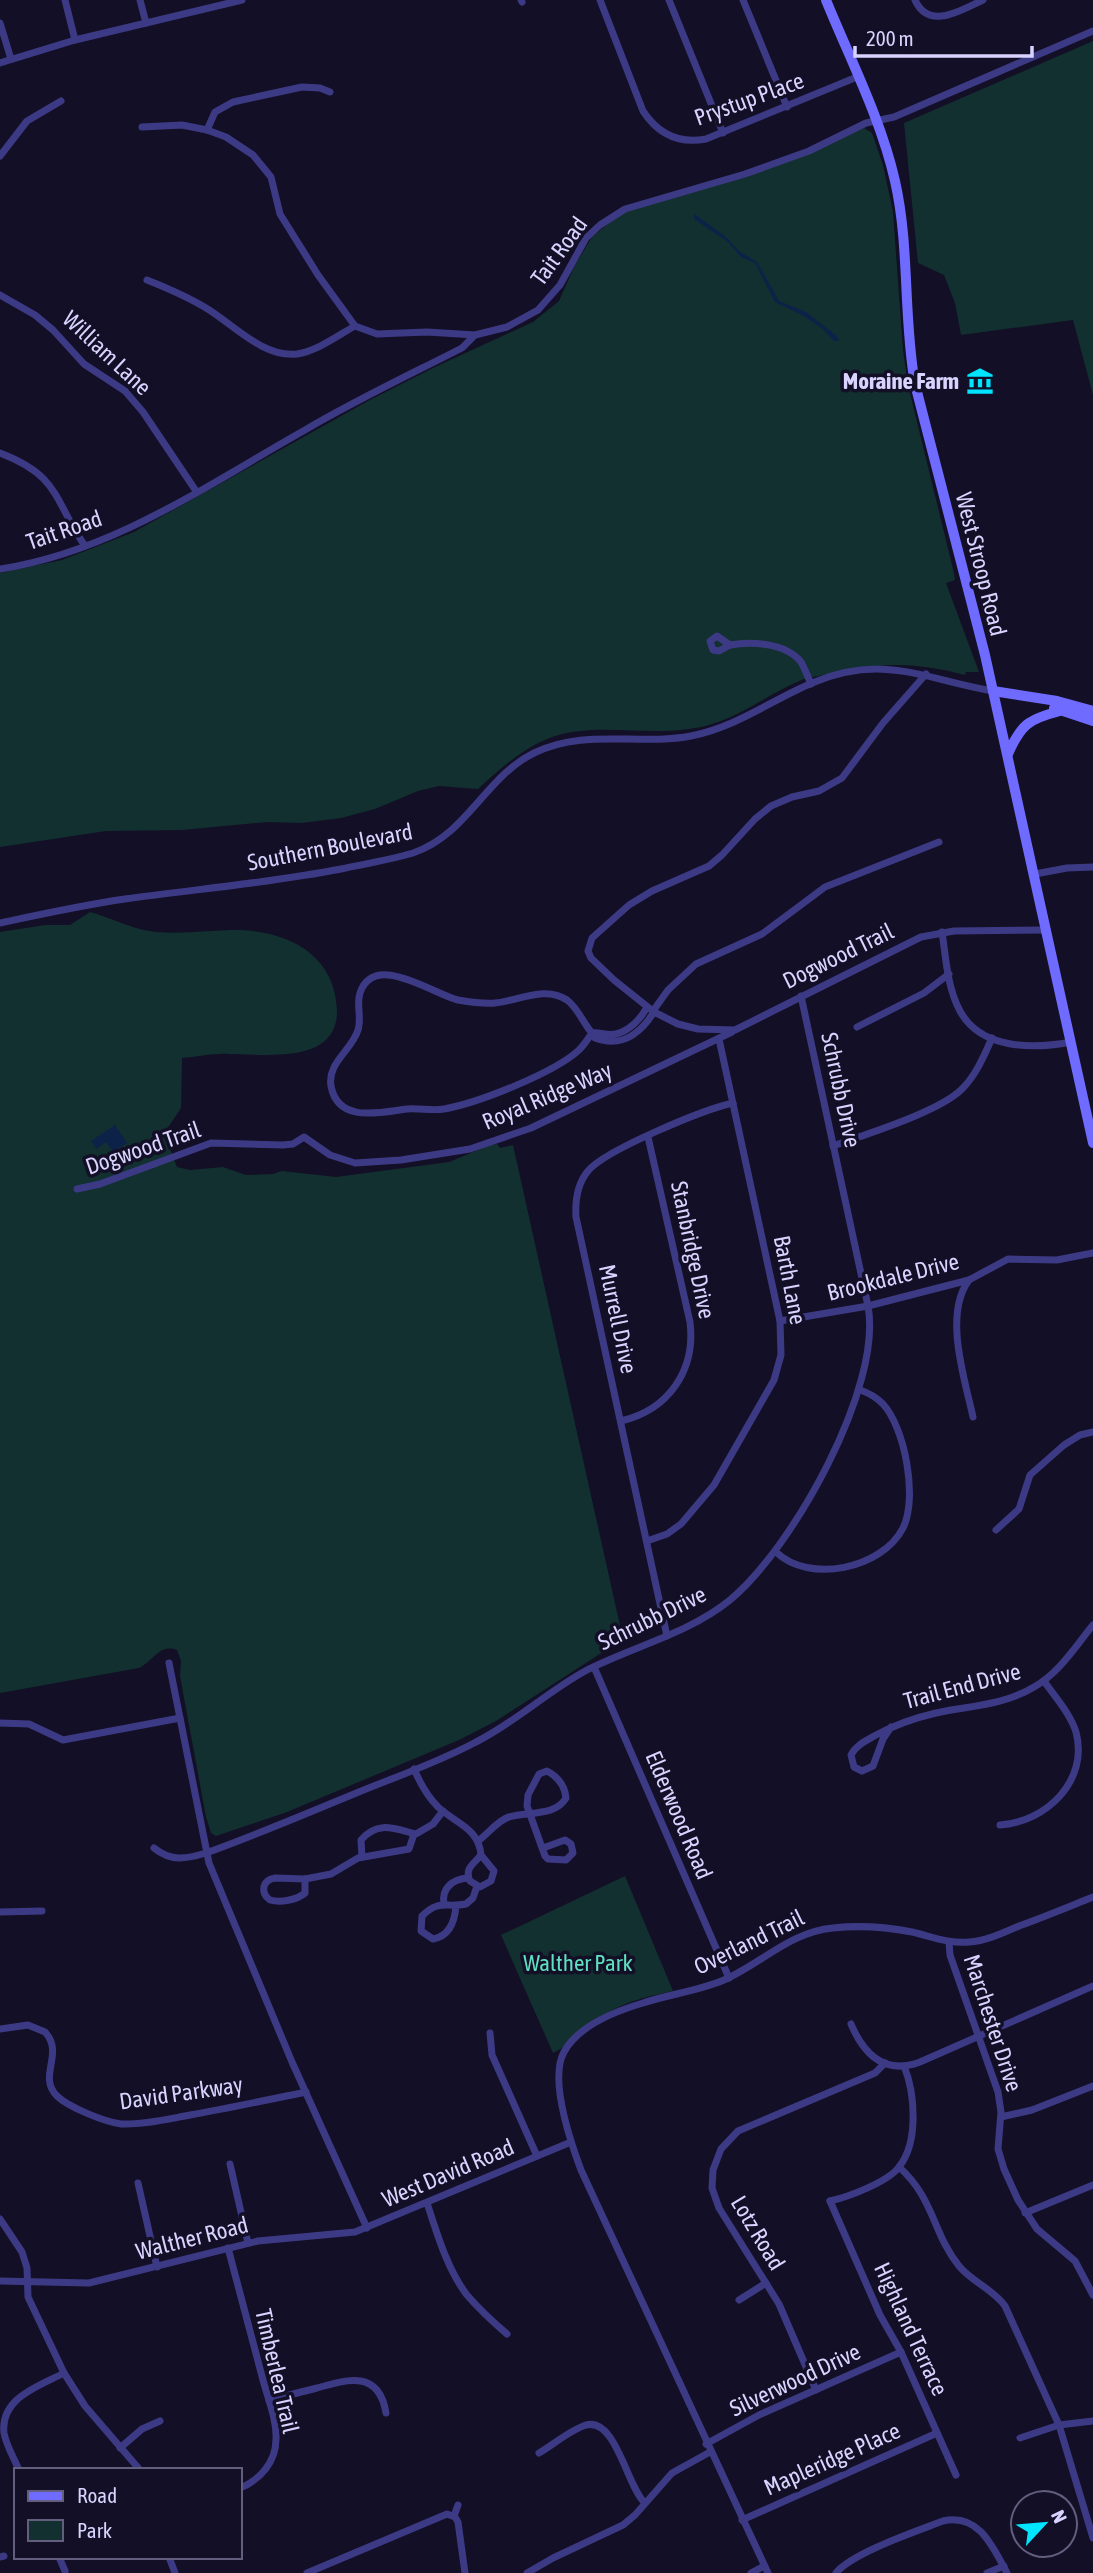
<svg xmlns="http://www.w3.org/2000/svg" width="1093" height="2573" font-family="'Asap Condensed',sans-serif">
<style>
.green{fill:#12302f}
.water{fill:#0c2248}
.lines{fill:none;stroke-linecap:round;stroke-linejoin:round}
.street{stroke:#3d3a85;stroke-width:7}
.secondary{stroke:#6f6bff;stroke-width:10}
.labels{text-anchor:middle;stroke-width:7;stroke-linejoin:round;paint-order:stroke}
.street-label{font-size:23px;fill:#d9d4ff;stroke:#130f26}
.poi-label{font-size:23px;font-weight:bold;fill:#d9d4ff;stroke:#130f26;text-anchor:end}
.park-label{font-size:23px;fill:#5fe0c0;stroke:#130f26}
</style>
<rect width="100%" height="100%" fill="#130f26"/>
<g class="green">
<polygon points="1093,41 1093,395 1073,320 961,335 955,303 944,275 918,263 904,123"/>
<path d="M864 128 872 133 883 165 893 212 903 350 908 385 954 573 955 580 946 583 979 672H966L965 675C913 661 872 662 819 676 814 677 809 677 804 679 771 692 744 715 709 725 661 738 618 725 572 732 534 738 505 764 478 789L439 786 418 791 375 809 341 818 302 823 268 822 182 830 106 831 0 847V573L62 560 134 532 368 401 435 367 533 322 559 301 574 267 592 237 619 215 644 204 684 194Z"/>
<path d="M90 912C112 918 134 930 156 932 181 934 206 931 231 930 282 929 335 951 337 1010 338 1065 266 1054 229 1054 214 1053 197 1057 182 1058L181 1108 167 1129 169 1146 177 1167 190 1170 223 1167 246 1175 273 1174 282 1171 336 1177 449 1162 490 1145 497 1144 500 1148 513 1145 623 1639 496 1721 459 1740 287 1812 216 1836 211 1833 206 1817 180 1676 181 1661 177 1650C160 1643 153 1661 139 1668L0 1693V932L45 925H70Z"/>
<path d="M625 1876 673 1991C651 1996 625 2001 606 2014 588 2027 573 2043 553 2053L501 1935Z"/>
</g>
<g class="water">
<polygon points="694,214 725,236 739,251 757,262 779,301 806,312 837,336 839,341 834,341 823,329 804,316 775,302 755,263 741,257 728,242 694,219"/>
<polygon points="115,1125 127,1143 113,1152 106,1142 96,1149 91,1141"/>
</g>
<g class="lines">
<g class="street">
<polyline points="65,0 75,40"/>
<polyline points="140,0 146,23"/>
<polyline points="521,0 522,2"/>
<path d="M600 0 643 111C658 134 679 144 706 139L857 77"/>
<polyline points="669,0 723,133"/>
<polyline points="743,0 787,107"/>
<path d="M915 0C929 31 961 10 983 0"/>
<polyline points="0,23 11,59"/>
<polyline points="0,63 75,40 242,0"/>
<polyline points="142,127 182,125 207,130 226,137 253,155 271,177 280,214 318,275 355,326 377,334 427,332 475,335"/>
<polyline points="207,130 215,112 233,102 302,87 320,88 330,92"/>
<polyline points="0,156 27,121 61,101"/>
<path d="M147 280C167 288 188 297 206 308 233 324 263 358 297 354 317 351 337 336 355 326"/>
<polyline points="0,295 35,315 53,330 84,364 125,391 143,412 196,491"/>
<path d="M0 453C60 476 53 499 85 546"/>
<path d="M0 569C112 552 209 484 305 430 356 400 409 375 462 348L475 335 507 327 538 310 560 285 586 238 600 225 625 209 745 174 809 151 866 123 894 117 1093 31"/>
<polygon points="717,636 730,645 719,651 713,650 710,641"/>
<path d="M730 645C752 641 786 643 801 662 805 669 808 677 811 684"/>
<polyline points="926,674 883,723 842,778 819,791 792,797 771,806 755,819 722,855 709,866 652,891 629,905 592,938 588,951 591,958 614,980 654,1012 678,1024 698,1029 735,1030 921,937 954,931 1047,930"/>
<polyline points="1035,874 1067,868 1093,867"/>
<path d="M0 923C42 914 83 905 125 899 197 889 269 883 341 869 365 864 389 860 413 853 467 835 485 777 534 753 584 728 638 746 691 736 736 727 770 701 812 683 883 653 924 679 993 691"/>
<path d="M942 932C946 958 947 987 960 1011 981 1050 1034 1049 1071 1042"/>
<polyline points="653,1011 668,990 696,964 762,934 825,887 939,842"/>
<polyline points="857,1027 924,993 949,974"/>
<path d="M592 1033C588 1039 584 1045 579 1050 554 1073 478 1103 444 1109 432 1111 420 1108 407 1109 381 1112 338 1124 331 1086 327 1063 352 1050 358 1030 362 1018 356 1005 360 993 374 951 433 994 458 1000 470 1002 483 1004 495 1003 518 1001 545 985 567 1000 578 1008 583 1023 592 1033L595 1038C622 1048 640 1034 654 1012"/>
<path d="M592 1033C600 1032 608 1036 616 1034 629 1031 641 1019 647 1007"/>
<path d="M833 1146C866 1134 939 1112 962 1089 976 1075 984 1056 992 1038"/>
<polyline points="77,1189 100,1184 211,1143 283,1145 293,1144 304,1137 330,1155 355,1163 401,1160 470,1149 531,1128 732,1032"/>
<path d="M969 1280C943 1314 965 1380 973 1417"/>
<polyline points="780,1321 868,1306 969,1280 1008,1259 1057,1260 1093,1253"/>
<path d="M621 1421C668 1410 696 1371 690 1322L648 1137"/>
<polyline points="996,1530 1019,1509 1030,1475 1064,1445 1080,1435 1093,1432"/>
<polyline points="647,1541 667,1534 681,1524 714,1485 774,1380 781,1355 780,1321 719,1039"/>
<path d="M776 1552C809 1584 882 1569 903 1528 918 1498 905 1428 883 1404 876 1397 869 1393 860 1390"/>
<path d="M667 1636 576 1217C575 1200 577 1184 588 1171 605 1150 705 1109 733 1103"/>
<polyline points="169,1663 209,1863 292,2062 367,2228"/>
<polyline points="594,1667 729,1978"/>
<polyline points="0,1723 29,1724 63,1740 180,1718"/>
<path d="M891 1727 883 1739 873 1766 862 1771 854 1767 851 1755C856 1745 866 1741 876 1735 895 1725 914 1718 936 1713 969 1706 1005 1705 1034 1687 1059 1673 1075 1647 1093 1625"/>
<path d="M414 1769C420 1783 427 1796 438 1807 455 1823 479 1828 481 1855 474 1864 464 1868 470 1881L480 1887 491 1881 494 1871 481 1855"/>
<path d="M1000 1825C1046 1822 1089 1781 1076 1732 1070 1713 1055 1697 1044 1681"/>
<path d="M478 1841C488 1834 498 1820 509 1817 527 1811 555 1817 566 1798 565 1786 558 1777 547 1771L539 1774 528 1795 527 1806 545 1856 548 1859 566 1860 573 1853 571 1844 565 1840 543 1848"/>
<path d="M154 1848C171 1862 186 1859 206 1853 256 1835 305 1814 354 1794 395 1777 437 1763 476 1742 516 1722 548 1691 587 1670 634 1646 688 1634 730 1600 792 1549 883 1387 868 1306L801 996"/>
<path d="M362 1857 361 1840C378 1820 395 1829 416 1834L433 1824 443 1811"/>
<path d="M275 1878 305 1879V1893C297 1900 280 1903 270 1900 260 1893 262 1880 275 1878Z"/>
<polyline points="305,1879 331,1874 358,1858 409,1849 414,1834"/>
<path d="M444 1904C441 1888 453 1879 468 1878"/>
<path d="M456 1905C455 1921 450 1936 433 1939L421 1931 422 1916C439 1899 446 1908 466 1904L473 1898 477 1886"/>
<polyline points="0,1912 42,1911"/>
<polyline points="949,1942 950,1955 998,2092 1001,2112 998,2149 1004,2169 1018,2200 1037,2229 1075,2261 1093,2295"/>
<path d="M851 2024C864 2055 885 2075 920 2062L1093 1986"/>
<path d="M0 2029 28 2025 45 2032C65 2054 37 2076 57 2096 68 2107 105 2122 121 2124 143 2125 168 2119 190 2115 229 2108 267 2100 306 2092"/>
<polyline points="490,2033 492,2055 537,2156"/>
<polyline points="1001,2117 1032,2110 1093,2086"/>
<polyline points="230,2164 248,2243"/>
<path d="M899 2167C934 2198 933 2234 959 2266 972 2282 993 2289 1005 2306L1059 2425 1093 2538"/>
<polyline points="138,2183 157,2267"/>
<polyline points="830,2201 880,2315 901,2352 956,2475"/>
<path d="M830 2201C848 2197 888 2182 899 2167 919 2142 915 2093 904 2066"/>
<path d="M427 2203C437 2233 447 2269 467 2295 479 2309 493 2322 507 2334"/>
<polyline points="1025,2213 1093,2185"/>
<polyline points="0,2219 22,2252 27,2268 28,2297 64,2373 85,2406 140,2470"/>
<path d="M228 2248C240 2292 251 2336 263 2380 268 2399 277 2420 276 2439 276 2462 260 2480 240 2488"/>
<polyline points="0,2281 89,2283 258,2241 355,2232 571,2142"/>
<polyline points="739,2300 766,2283"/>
<polyline points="816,2390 779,2304 719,2208 712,2188 713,2170 721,2149 738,2131 875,2073 885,2063"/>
<path d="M269 2401C285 2396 301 2392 317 2388 348 2379 379 2370 386 2413"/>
<polyline points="1020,2438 1059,2425 1093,2421"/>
<polyline points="706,2444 759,2415 901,2352"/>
<polyline points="120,2448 142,2429 160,2421"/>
<path d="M539 2453C553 2445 570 2430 586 2425 616 2417 627 2487 645 2503"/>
<path d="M19 2470C14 2458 6 2445 4 2433 0 2398 39 2386 64 2373"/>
<polyline points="454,2516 458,2505"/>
<polyline points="742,2520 937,2433"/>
<polyline points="0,2557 4,2556"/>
<polyline points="59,2557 65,2571"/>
<polyline points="169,2557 175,2573"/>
<polyline points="307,2573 447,2514 455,2517 458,2522 465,2573"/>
<polyline points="527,2573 553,2558 623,2525 635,2515 672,2473 710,2452"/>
<polyline points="751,2573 764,2566"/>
<path d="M768 2573 581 2170C571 2143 549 2079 564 2052 578 2026 616 2011 643 2003 670 1994 698 1991 724 1980 762 1963 790 1932 833 1928 860 1925 886 1927 912 1932 930 1936 949 1944 969 1942 986 1941 1003 1933 1019 1926 1044 1917 1068 1907 1093 1897"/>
<path d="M836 2573C852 2553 917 2531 943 2521 979 2513 993 2547 1007 2573"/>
<polyline points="987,2573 1004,2566"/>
</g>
<g class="secondary">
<path d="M826 0C850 59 881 119 895 181 910 247 903 317 915 384L985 655 1093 1143"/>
<polyline points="993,691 1057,701 1093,711"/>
<polyline points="1054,708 1093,721"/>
<path d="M1008 754C1021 724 1029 719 1060 711"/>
</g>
</g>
<defs>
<symbol id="museum-bare" viewBox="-9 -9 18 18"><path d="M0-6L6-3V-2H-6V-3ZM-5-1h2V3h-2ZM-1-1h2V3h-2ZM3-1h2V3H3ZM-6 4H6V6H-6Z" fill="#00e5ff" stroke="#130f26" stroke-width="2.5" paint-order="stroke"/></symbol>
</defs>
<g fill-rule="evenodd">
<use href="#museum-bare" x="961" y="362" width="38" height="38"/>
</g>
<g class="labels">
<g class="street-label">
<text transform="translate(749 99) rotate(-20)" y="8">Prystup Place</text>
<text transform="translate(559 251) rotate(-54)" y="8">Tait Road</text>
<text transform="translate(107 353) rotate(43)" y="8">William Lane</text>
<text transform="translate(64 530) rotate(-19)" y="8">Tait Road</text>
<text transform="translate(981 564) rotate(76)" y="8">West Stroop Road</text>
<text transform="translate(330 847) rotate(-11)" y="8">Southern Boulevard</text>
<text transform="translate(838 956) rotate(-26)" y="8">Dogwood Trail</text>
<text transform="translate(841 1090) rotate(78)" y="8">Schrubb Drive</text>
<text transform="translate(547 1096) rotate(-23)" y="8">Royal Ridge Way</text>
<text transform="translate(143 1148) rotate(-19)" y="8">Dogwood Trail</text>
<text transform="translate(693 1250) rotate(78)" y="8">Stanbridge Drive</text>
<text transform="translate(893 1277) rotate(-14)" y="8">Brookdale Drive</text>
<text transform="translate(790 1280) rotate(79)" y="8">Barth Lane</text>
<text transform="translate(618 1319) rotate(78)" y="8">Murrell Drive</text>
<text transform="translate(652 1618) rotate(-26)" y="8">Schrubb Drive</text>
<text transform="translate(962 1686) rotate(-15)" y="8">Trail End Drive</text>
<text transform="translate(679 1815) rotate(67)" y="8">Elderwood Road</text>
<text transform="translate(749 1942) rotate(-26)" y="8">Overland Trail</text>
<text transform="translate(993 2023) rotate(72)" y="8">Marchester Drive</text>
<text transform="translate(181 2093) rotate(-8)" y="8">David Parkway</text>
<text transform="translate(448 2173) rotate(-23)" y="8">West David Road</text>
<text transform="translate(758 2233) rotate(59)" y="8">Lotz Road</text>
<text transform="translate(192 2238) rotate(-14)" y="8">Walther Road</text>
<text transform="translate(911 2329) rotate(65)" y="8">Highland Terrace</text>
<text transform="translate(277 2371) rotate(77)" y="8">Timberlea Trail</text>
<text transform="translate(795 2380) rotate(-25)" y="8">Silverwood Drive</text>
<text transform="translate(832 2459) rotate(-24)" y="8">Mapleridge Place</text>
</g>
<g class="poi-label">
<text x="959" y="389">Moraine Farm</text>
</g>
<g class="park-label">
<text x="578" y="1971">Walther Park</text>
</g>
</g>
<rect x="14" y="2468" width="228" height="91" fill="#130f26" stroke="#625e7d" stroke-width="2"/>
<rect x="28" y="2491" width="35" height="10" fill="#6f6bff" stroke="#625e7d" stroke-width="2"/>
<text x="77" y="2503" font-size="21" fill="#d9d4ff">Road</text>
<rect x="28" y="2520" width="35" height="21" fill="#12302f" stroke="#625e7d" stroke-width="2"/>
<text x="77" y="2538" font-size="21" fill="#d9d4ff">Park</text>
<g transform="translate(1044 2524) rotate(64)"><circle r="33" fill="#130f26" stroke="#625e7d" stroke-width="2"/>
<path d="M0-5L12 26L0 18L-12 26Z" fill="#00e5ff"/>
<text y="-10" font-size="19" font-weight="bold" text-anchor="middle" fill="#d9d4ff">N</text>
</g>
<path d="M855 46v10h177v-10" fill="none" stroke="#d9d4ff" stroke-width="3.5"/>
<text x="866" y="46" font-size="21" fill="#d9d4ff" stroke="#130f26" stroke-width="5" paint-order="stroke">200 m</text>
</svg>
